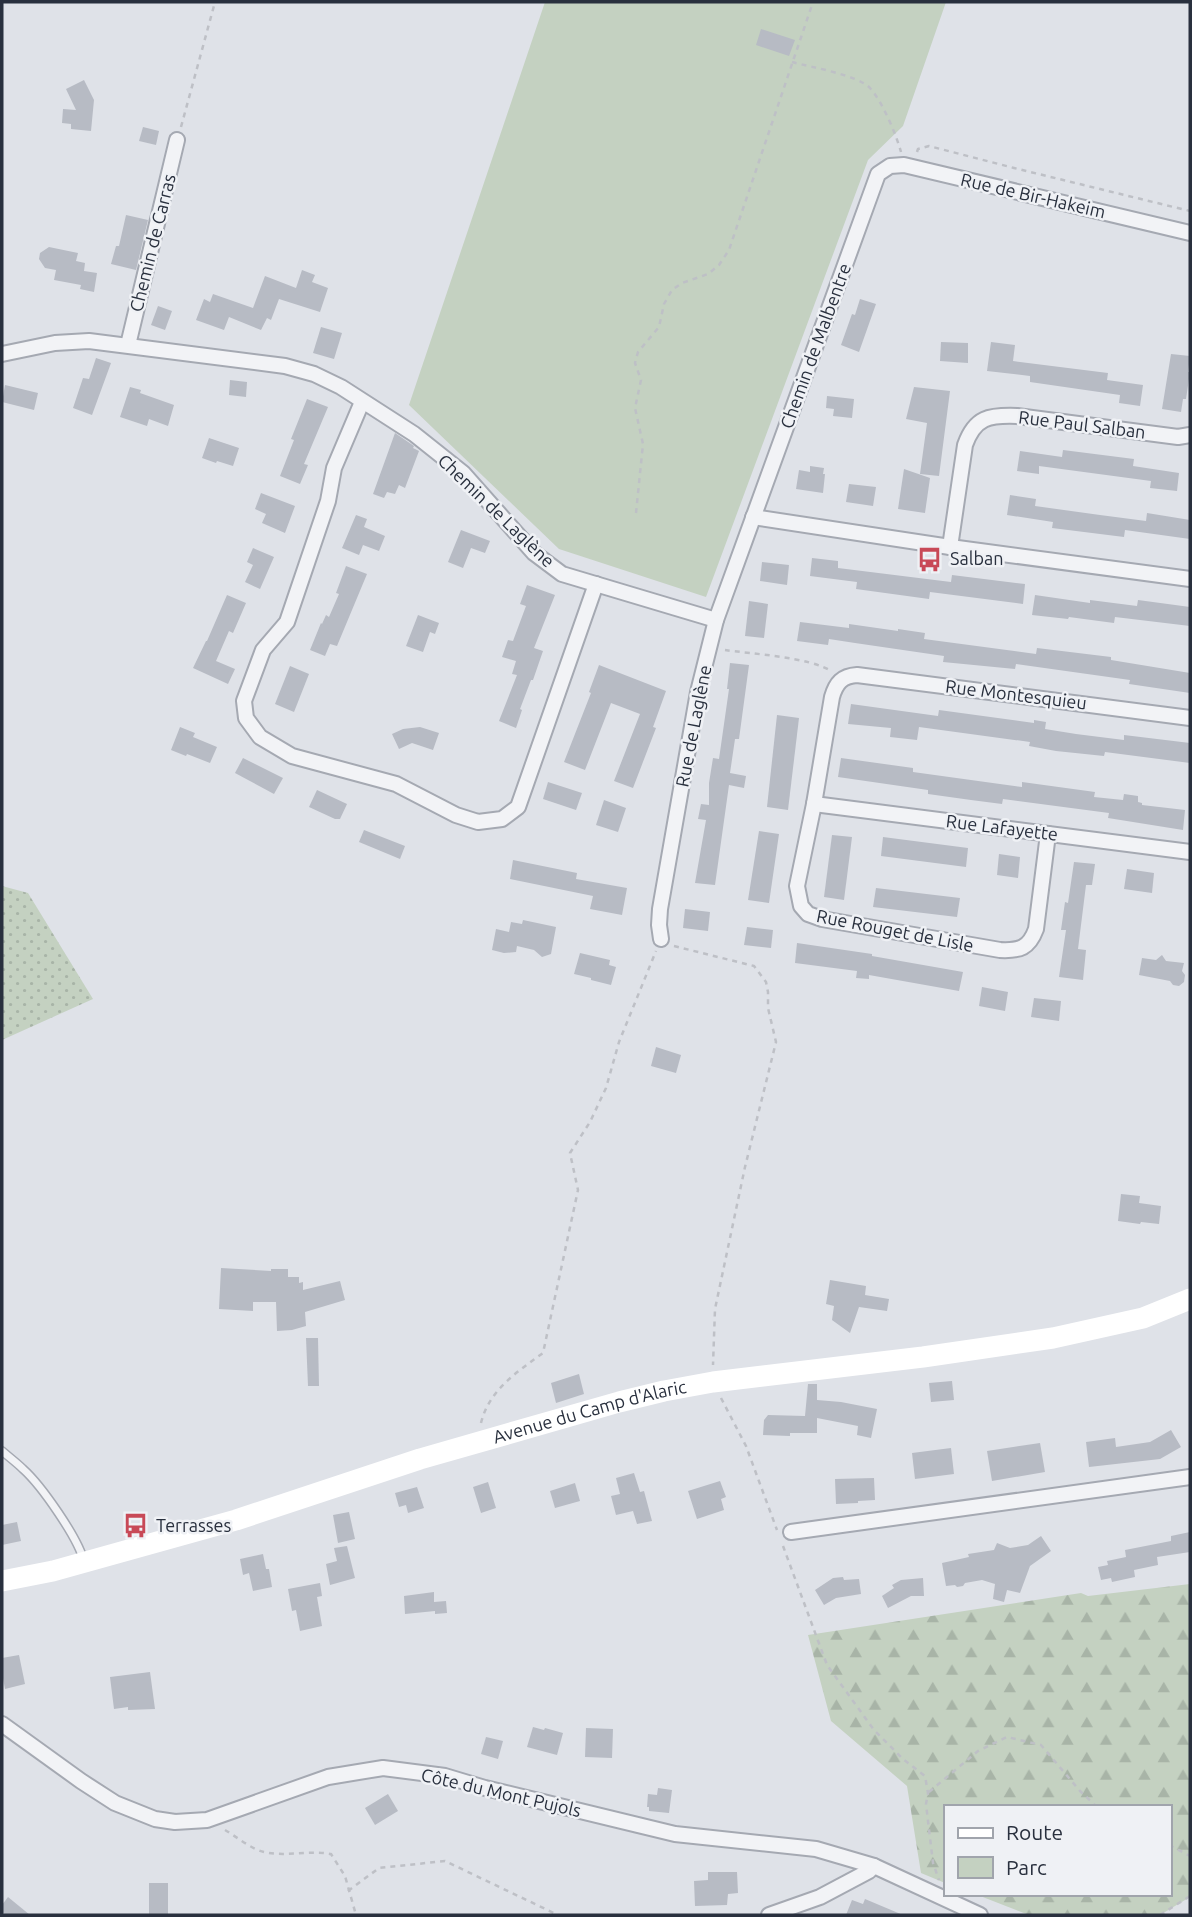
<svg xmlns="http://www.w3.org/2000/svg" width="1192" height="1917" font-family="Ubuntu,sans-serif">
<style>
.grass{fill:url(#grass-dots)}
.forest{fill:url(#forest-firs)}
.park{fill:#c4d1c1}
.building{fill:#b7bbc4}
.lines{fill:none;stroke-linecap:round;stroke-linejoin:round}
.service-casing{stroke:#a5a9b2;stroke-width:10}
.minor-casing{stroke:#a5a9b2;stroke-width:18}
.path{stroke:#bec0c6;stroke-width:2.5;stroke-dasharray:5 5;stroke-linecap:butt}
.service{stroke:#f2f3f6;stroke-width:7}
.minor{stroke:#f2f3f6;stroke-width:14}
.secondary{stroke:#fff;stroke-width:21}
.labels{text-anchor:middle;stroke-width:5;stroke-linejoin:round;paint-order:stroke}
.street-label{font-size:18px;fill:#29303e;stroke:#eff1f5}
.poi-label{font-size:18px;fill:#29303e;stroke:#eff1f5;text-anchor:start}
</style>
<defs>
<pattern id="grass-dots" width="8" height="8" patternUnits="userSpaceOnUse" patternTransform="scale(1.75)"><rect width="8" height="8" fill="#c4d1c1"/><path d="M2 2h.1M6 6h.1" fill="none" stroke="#a8b4a7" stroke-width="1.8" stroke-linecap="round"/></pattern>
<pattern id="forest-firs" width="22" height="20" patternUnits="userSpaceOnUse" patternTransform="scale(1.75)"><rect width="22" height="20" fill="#c4d1c1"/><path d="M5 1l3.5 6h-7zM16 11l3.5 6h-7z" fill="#a8b4a7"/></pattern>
</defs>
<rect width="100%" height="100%" fill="#dfe2e8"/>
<polygon class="grass" points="2,886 28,893 93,999 2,1040"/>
<polygon class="forest" points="1190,1584 1190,1897 1160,1915 1029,1915 975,1894 1169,1894 1169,1807 945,1807 945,1883 921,1873 907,1786 831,1721 808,1635 1081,1593 1088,1596"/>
<polygon class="park" points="545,2 946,2 903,126 868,160 706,597 559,549 409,405"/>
<g class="building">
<polygon points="761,29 795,40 789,56 756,45"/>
<polygon points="84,80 94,100 91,131 71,129 71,124 62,123 63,109 76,110 66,89"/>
<polygon points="143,127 159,131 156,145 139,141"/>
<polygon points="126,215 148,220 136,270 111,264 116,246 119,246"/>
<polygon points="49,247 78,253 76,261 85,263 84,271 97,273 94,292 80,289 81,285 54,280 56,270 45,268 39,259 40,253"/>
<polygon points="302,270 315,275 312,282 328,288 320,312 279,299 271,320 267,318 261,330 229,317 224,330 196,320 204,299 210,302 213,294 253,308 265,276 296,288"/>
<polygon points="860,299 876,304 859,352 841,345 852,314 855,315"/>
<polygon points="158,306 172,311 165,330 151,325"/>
<polygon points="321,327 342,333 334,359 313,353"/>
<polygon points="941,342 968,343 968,363 940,361"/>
<polygon points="991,342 1015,345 1013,361 1108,373 1107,380 1143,385 1140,406 1119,403 1120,395 1030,382 1030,376 987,371"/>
<polygon points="1171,354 1190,356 1188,372 1190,372 1186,399 1183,399 1181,412 1162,409"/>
<polygon points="96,358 111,363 92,415 73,408 83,378 89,379"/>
<polygon points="230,380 247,382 246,397 229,395"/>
<polygon points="5,385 38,393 34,410 2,402"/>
<polygon points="130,387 141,390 140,393 174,405 168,426 149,419 147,426 120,417"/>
<polygon points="914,387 950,391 939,476 920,474 927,423 906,419"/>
<polygon points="827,396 854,399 852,418 833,416 834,409 826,408"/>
<polygon points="307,399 328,407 304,464 308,465 300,484 280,476 294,440 291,439"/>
<polygon points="395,433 414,446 413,448 419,451 405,488 399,485 395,494 387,492 384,498 373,494"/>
<polygon points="209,438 239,448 233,466 217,461 216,463 202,458"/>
<polygon points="1063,450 1134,459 1133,466 1179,473 1177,491 1150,488 1151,481 1039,466 1039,474 1017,471 1020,451 1062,457"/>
<polygon points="810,466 824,468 823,474 825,474 823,493 796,489 799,470 810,472"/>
<polygon points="904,469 930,478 925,513 898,509"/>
<polygon points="849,484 876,487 873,506 846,502"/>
<polygon points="261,493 295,506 285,533 262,523 266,514 255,509"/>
<polygon points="1010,495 1036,499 1035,506 1100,515 1146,521 1147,513 1190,520 1190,539 1125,530 1124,537 1052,528 1053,522 1007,515"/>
<polygon points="356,515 367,519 364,527 385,536 379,551 363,545 359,555 342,548"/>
<polygon points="461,530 490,541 485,553 471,548 463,568 448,562"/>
<polygon points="253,548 274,557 260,589 245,582 253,565 247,562"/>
<polygon points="812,558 838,561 838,568 951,582 952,575 1025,584 1023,604 930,592 929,599 856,589 857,582 810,576"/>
<polygon points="762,562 789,565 787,585 760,581"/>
<polygon points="346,566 367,574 337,646 330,644 325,656 310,650 321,623 322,624 326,615 329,617 339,594 336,593"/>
<polygon points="527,585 555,595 534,648 543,651 533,680 531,680 520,709 522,710 516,728 499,721 517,675 512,674 516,661 502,657 508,640 513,641 526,606 520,604"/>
<polygon points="227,595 246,603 233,633 229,631 216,661 235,669 228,684 193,668 206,641 207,641"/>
<polygon points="1035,595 1090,603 1090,600 1137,606 1138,600 1190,607 1190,626 1115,617 1114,623 1069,617 1068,619 1032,615"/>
<polygon points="749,601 768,604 764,638 745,636"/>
<polygon points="418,615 439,623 435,634 430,632 423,652 406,646"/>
<polygon points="800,622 849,628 849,624 898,631 898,629 925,633 924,639 1036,654 1037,648 1111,657 1111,660 1190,673 1190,693 1129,684 1130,680 1016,664 1015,669 943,662 944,656 855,643 829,639 828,645 797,641"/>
<polygon points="730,663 749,665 739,739 735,739 730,773 746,776 744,788 729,785 715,885 695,883 706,820 698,819 701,804 709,805 709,783 713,758 719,759 729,689 727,689"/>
<polygon points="599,665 666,691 653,727 656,728 633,788 614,781 640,714 611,703 585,770 564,762 591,693 589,692"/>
<polygon points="290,666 309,674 294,712 275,704"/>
<polygon points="851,704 938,716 939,710 1034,723 1034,720 1046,722 1045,729 1076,734 1124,740 1124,735 1190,743 1190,763 1105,752 1104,756 1056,751 1029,746 1030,742 919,727 917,740 890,737 891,728 848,724"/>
<polygon points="777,715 799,718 788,810 767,807"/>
<polygon points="180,727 195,733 193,737 217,747 210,763 187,754 186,756 171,750"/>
<polygon points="420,727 439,733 433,750 412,743 399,749 392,734 403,729"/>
<polygon points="243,758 283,778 274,794 235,773"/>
<polygon points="841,758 913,768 913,772 1022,787 1022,782 1095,792 1094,797 1123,800 1124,794 1138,796 1138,802 1142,803 1142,805 1185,810 1183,830 1108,818 1109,813 1003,799 1002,804 971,800 928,794 928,790 838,777"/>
<polygon points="548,782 582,793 576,810 543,799"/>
<polygon points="317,790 347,804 340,819 335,819 309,807"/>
<polygon points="604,800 626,808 618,832 596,825"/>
<polygon points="364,830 405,846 400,859 359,842"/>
<polygon points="759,831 779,834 769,903 748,900"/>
<polygon points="832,835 852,837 844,900 824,897"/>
<polygon points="883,837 968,848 966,867 881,856"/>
<polygon points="999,854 1020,857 1018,878 997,875"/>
<polygon points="513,860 577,873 576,879 627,888 622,915 590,909 593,896 510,879"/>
<polygon points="1074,862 1095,864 1092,885 1086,885 1078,949 1086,950 1083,980 1059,977 1066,930 1061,930 1065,902 1068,903"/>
<polygon points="1127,869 1154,873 1152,893 1124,889"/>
<polygon points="876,888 960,898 957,917 873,907"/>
<polygon points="685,909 710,912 708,931 683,928"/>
<polygon points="523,920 556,927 551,954 542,957 534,950 517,946 516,952 504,953 492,950 496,929 509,932 511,922 522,924"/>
<polygon points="747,927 773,930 771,948 744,945"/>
<polygon points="797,943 872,954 872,956 963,972 959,991 869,975 869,979 856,978 857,971 795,963"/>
<polygon points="580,953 610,960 609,965 616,967 611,985 591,980 591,978 574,974"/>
<polygon points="1162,955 1166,961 1184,963 1182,971 1185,975 1184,982 1179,986 1173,985 1170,981 1139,975 1142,958 1156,960"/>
<polygon points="982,987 1008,992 1005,1011 979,1006"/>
<polygon points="1034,998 1061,1001 1059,1021 1031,1017"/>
<polygon points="656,1047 681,1055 676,1073 651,1066"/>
<polygon points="1121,1194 1140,1196 1139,1203 1161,1206 1159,1224 1141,1222 1140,1224 1118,1221"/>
<polygon points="221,1268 271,1271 271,1269 288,1269 288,1277 299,1277 299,1283 303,1282 303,1290 340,1281 345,1300 305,1312 306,1326 292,1330 277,1331 276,1302 253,1302 253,1311 219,1309"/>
<polygon points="830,1280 866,1286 865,1295 889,1299 887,1311 859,1307 850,1333 832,1320 834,1306 826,1304"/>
<polygon points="306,1338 318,1338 319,1386 308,1386"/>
<polygon points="579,1374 584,1394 556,1403 551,1383"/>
<polygon points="952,1381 954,1400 931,1402 929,1383"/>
<polygon points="808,1384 817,1384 817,1400 841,1402 877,1409 871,1438 857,1435 858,1426 817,1418 817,1433 790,1433 790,1436 763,1435 764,1420 768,1415 805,1416"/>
<polygon points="1171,1430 1181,1447 1160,1459 1089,1467 1086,1442 1115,1438 1116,1447 1150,1442"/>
<polygon points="1040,1443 1045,1472 992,1481 987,1451"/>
<polygon points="951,1448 954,1474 915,1479 912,1453"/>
<polygon points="634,1473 640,1492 644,1491 652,1521 637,1524 633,1511 616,1515 611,1496 620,1494 616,1478"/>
<polygon points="874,1478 875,1500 858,1501 858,1503 836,1504 835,1479"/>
<polygon points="720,1481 726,1497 721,1499 724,1510 697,1519 688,1491"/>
<polygon points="488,1482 496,1508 481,1513 473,1487"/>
<polygon points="575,1483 580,1501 555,1508 550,1491"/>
<polygon points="417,1487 424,1508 408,1513 406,1505 399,1507 395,1493"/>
<polygon points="349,1512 355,1539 338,1543 333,1515"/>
<polygon points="17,1522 21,1541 2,1545 2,1525"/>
<polygon points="1190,1532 1190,1552 1157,1557 1158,1565 1134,1570 1135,1577 1112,1582 1111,1578 1101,1580 1098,1567 1108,1565 1107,1561 1126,1557 1125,1550 1171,1541 1171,1536"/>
<polygon points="1041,1536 1051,1551 1030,1566 1020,1593 1007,1590 1004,1602 993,1599 995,1584 982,1580 965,1583 963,1586 957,1587 955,1585 946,1586 942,1563 969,1557 968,1554 994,1550 997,1543 1010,1548 1028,1545"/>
<polygon points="347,1546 355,1578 330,1585 326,1564 337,1561 334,1548"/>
<polygon points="263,1554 266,1569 269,1569 272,1587 253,1591 249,1573 243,1575 240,1559"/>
<polygon points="843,1577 844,1580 859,1579 861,1594 836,1598 824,1605 815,1590 833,1578"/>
<polygon points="923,1578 924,1596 911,1596 888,1608 882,1596 894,1588 892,1585 901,1580"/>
<polygon points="320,1583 322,1596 317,1597 322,1626 300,1631 296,1610 292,1611 288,1589"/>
<polygon points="434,1592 434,1602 446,1601 447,1613 435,1614 435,1611 405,1614 404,1596"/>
<polygon points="19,1655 25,1684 5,1689 2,1673 2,1658"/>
<polygon points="150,1672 155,1709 128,1710 128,1707 114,1709 110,1677"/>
<polygon points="533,1727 544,1730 545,1728 563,1733 557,1755 527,1747"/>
<polygon points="586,1728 613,1729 612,1758 585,1757"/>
<polygon points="486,1737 503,1741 498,1759 481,1754"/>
<polygon points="658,1788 672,1790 669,1813 649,1811 649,1807 647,1807 648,1794 657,1795"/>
<polygon points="388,1794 398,1811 375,1825 365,1808"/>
<polygon points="708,1872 737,1872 738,1893 728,1894 727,1905 695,1906 694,1881 708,1880"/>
<rect x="149" y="1883" width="19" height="32"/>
<polygon points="8,1897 30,1915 6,1915 2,1912 2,1905"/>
<polygon points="865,1899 903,1915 846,1915 852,1900 863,1904"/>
</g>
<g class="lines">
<defs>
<path id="service" d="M2 1451C9 1457 17 1463 23 1469 41 1485 79 1539 84 1562"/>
<g id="minor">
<polyline points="128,345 177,140"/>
<polyline points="2,354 55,343 89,341 285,366 314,374 341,387 414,434 463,473 534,553 562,574 716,620"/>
<polyline points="362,402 334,468 328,501 287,622 263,650 244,701 246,718 260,737 292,756 396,784 456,815 478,822 502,819 518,807 596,584"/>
<polyline points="753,517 950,547 1190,579"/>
<path d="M950 547 965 445C975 417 989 415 1017 416L1178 437 1190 435"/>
<polyline points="814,804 1190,852"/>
<path d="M1048 834 1036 929C1029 948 1020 951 1000 950L822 919 808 914 801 906 797 886 814 804 832 697C836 683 842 676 857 675L1190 718"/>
<polyline points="661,939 659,925 660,909 698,692 716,620 878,174 890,166 904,165 1190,233"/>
<polyline points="791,1532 1190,1477"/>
<polyline points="2,1724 81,1781 115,1803 155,1819 175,1822 207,1820 328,1777 383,1768 445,1776 485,1788 675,1834 816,1849 874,1866 980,1915"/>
<polyline points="769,1915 820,1897 869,1871 874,1866"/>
</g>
</defs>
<use href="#service" class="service-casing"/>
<use href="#minor" class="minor-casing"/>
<g class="path">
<path d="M792 62C810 67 858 75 870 88 882 101 896 134 901 152"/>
<polyline points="181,127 215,2"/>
<polyline points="917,152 918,149 929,146 1014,168 1190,211"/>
<polyline points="636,513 643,444 635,408 641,380 635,363 638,352 659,327 664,304 672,290 682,283 708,274 719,265 729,250 813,2"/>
<path d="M725 650C752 654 809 657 831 671"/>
<polyline points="674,946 754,966 766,982 768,992 768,1008 776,1042 745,1167 715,1309 713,1365"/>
<polyline points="721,1398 746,1446 777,1530"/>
<path d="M481 1423C489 1390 517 1372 543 1353L578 1190 570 1153 590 1122 606 1088 619 1042 656 951"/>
<polyline points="783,1546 827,1665 874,1730 903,1759 925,1776 928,1793 926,1804 933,1863 939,1880"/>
<polyline points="929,1792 978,1751 1007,1737 1041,1745 1080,1791 1097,1807"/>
<path d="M225 1830C237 1837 251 1849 264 1852 286 1857 308 1850 331 1854L345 1876 356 1915"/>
<polyline points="1169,1845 1190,1856"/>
<polyline points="348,1891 379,1868 445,1861 558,1915"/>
<polyline points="1160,1915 1190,1896"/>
</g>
<use href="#service" class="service"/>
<use href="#minor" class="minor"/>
<path class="secondary" id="s1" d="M2 1581 53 1571 236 1520 420 1459 619 1402 664 1391 713 1382 923 1357 1053 1338 1143 1318 1190 1299"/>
</g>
<defs>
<symbol id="bus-bare" viewBox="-9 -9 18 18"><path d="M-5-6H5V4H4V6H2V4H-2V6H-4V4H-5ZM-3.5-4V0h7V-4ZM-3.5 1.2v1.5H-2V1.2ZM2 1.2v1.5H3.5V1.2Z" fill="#c84957" stroke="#eff1f5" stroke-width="2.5" paint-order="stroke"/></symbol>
</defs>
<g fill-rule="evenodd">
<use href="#bus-bare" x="912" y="542" width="35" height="35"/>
<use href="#bus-bare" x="118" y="1508" width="35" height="35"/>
</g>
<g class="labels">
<g class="street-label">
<text transform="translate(1033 196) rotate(13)" y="6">Rue de Bir-Hakeim</text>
<text transform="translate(153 243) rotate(-76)" y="6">Chemin de Carras</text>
<text transform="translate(816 346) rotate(-70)" y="6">Chemin de Malbentre</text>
<text transform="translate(1082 425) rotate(7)" y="6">Rue Paul Salban</text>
<text transform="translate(496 511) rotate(44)" y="6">Chemin de Laglène</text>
<text transform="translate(1016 695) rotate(7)" y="6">Rue Montesquieu</text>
<text transform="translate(694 726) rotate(-79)" y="6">Rue de Laglène</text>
<text transform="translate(1002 828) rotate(7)" y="6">Rue Lafayette</text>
<text transform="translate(895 931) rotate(11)" y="6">Rue Rouget de Lisle</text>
<text dy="6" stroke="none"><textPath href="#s1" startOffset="612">Avenue du Camp d'Alaric</textPath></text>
<text transform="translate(501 1793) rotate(13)" y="6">Côte du Mont Pujols</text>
</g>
<g class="poi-label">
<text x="950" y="565">Salban</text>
<text x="156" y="1532">Terrasses</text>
</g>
</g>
<rect width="1192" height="1917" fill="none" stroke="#29303e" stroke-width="7"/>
<rect x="944" y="1805" width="228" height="91" fill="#eff1f5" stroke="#a0a4ac" stroke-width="2"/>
<rect x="958" y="1828" width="35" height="10" fill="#ffffff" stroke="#a0a4ac" stroke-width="2"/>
<text x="1006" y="1840" font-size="21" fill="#29303e">Route</text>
<rect x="958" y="1857" width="35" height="21" fill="#c4d1c1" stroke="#a0a4ac" stroke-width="2"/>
<text x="1006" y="1875" font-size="21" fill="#29303e">Parc</text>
</svg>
